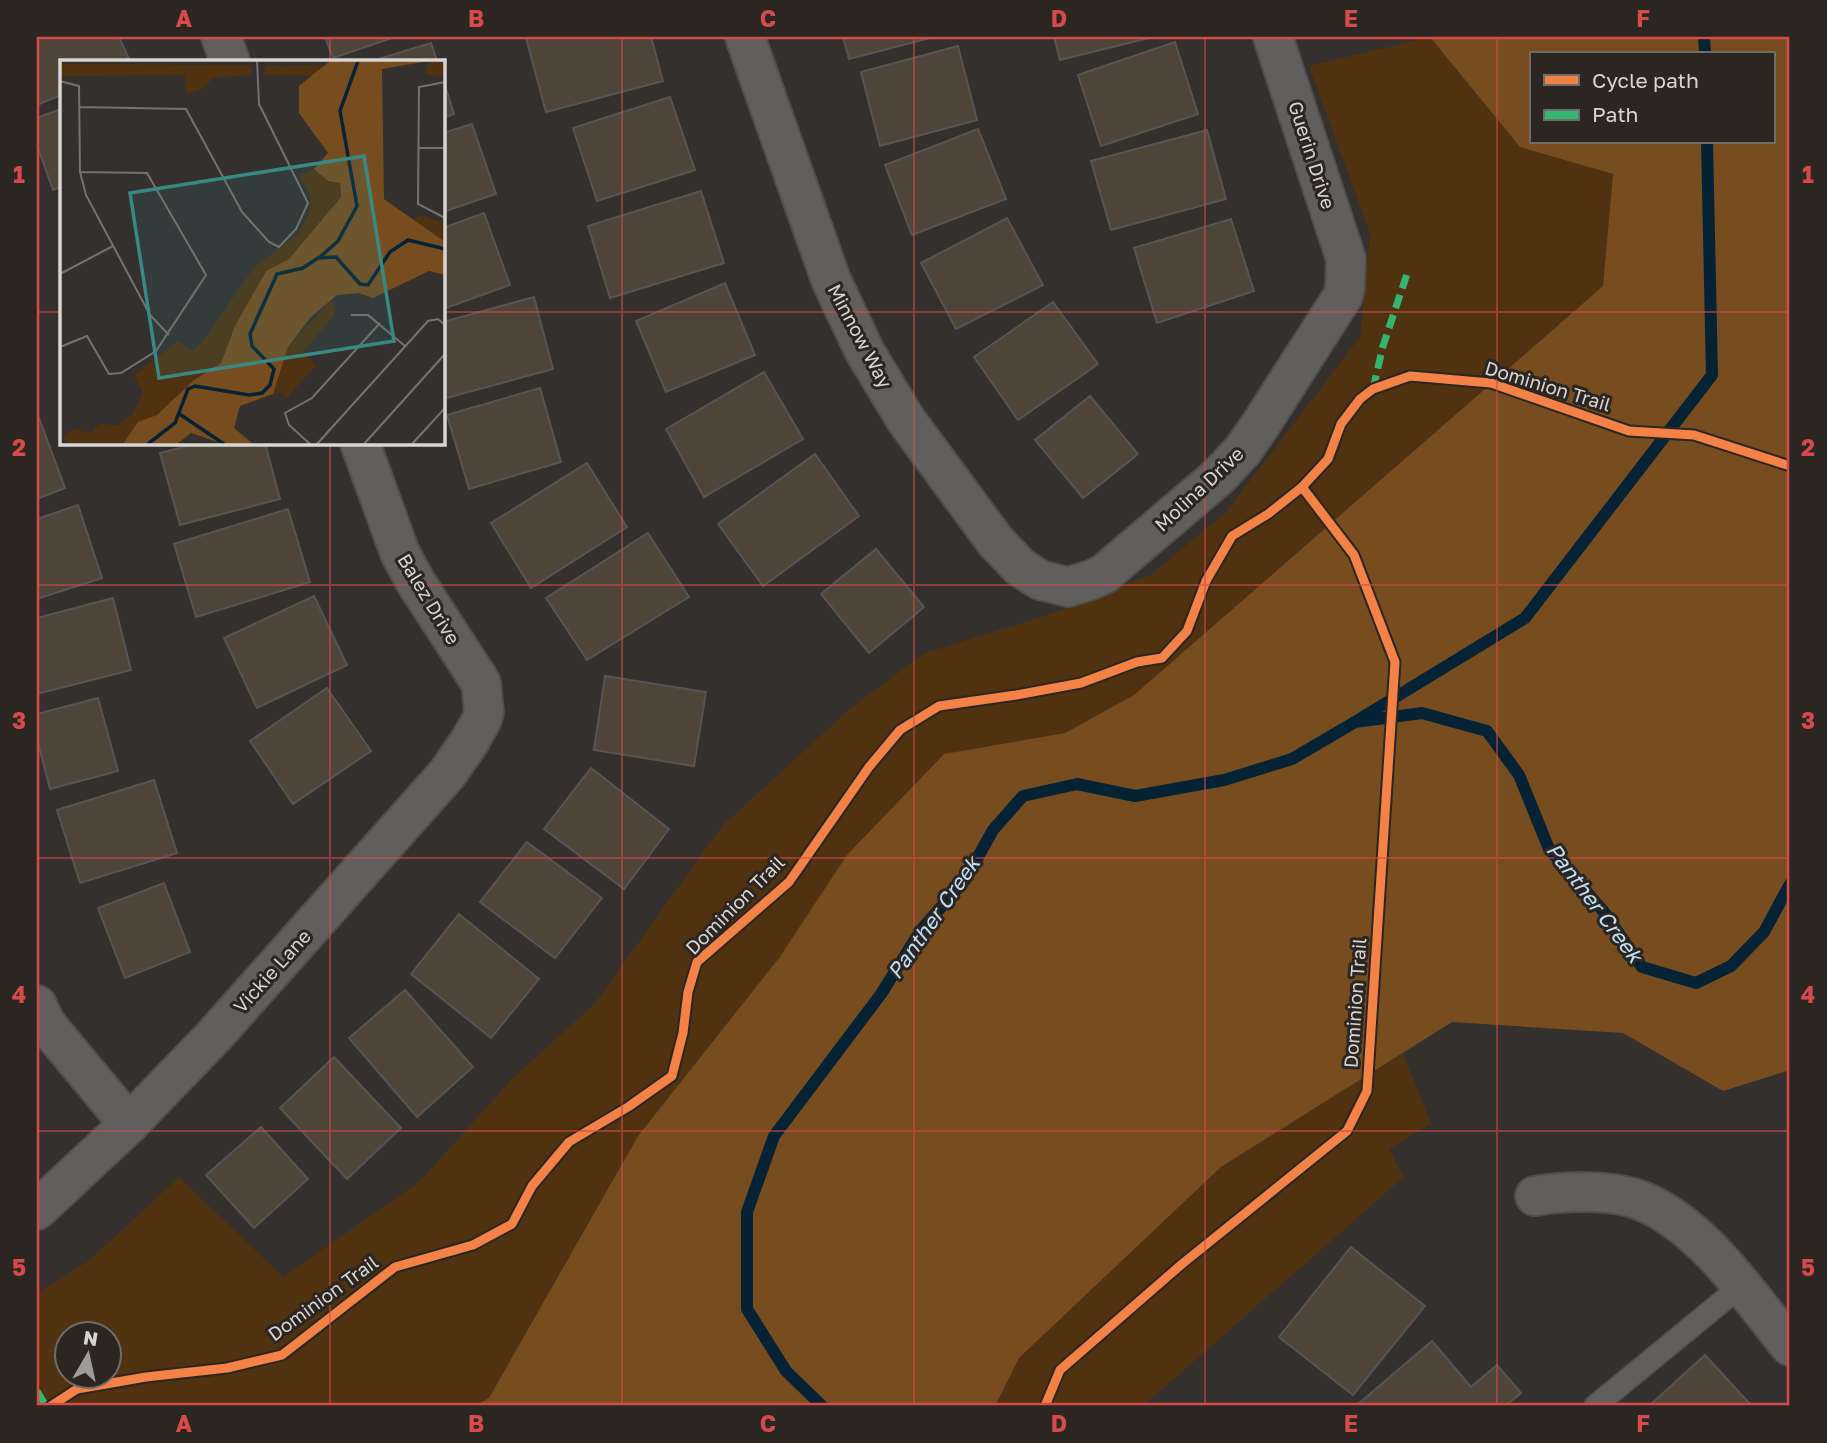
<svg xmlns="http://www.w3.org/2000/svg" width="1827" height="1443" font-family="'Golos Text',sans-serif">
<style>
.green{fill:#503211;fill-rule:evenodd}
.forest{fill:#774d20;fill-rule:evenodd}
.lines{fill:none;stroke-linecap:round;stroke-linejoin:round}
.stream{stroke:#062336;stroke-width:12}
.building{fill:#4e4438;stroke:#575553;stroke-width:2}
.service-casing{stroke:#504e4b;stroke-width:24}
.minor-casing{stroke:#504e4b;stroke-width:42}
.service{stroke:#615f5d;stroke-width:21}
.minor{stroke:#615f5d;stroke-width:38}
.quiet{stroke:#33b770;stroke-width:7;stroke-dasharray:14 7;stroke-linecap:butt}
.cycleway-casing{stroke:#2b2622;stroke-width:13}
.cycleway{stroke:#f48246;stroke-width:9}
.grid{fill:none;stroke:#d64b4a;stroke-width:2;stroke-opacity:0.55}
.labels{text-anchor:middle;stroke-width:6;stroke-linejoin:round;paint-order:stroke}
.street-label{font-size:19px;fill:#d8d5d2;stroke:#2b2622}
.water-label{font-size:21px;font-style:italic;fill:#bfe0f9;stroke:#2b2622}
.inset-river{fill:none;stroke:#062336;stroke-width:3.5}
.inset-road{fill:none;stroke:#757270;stroke-width:2}
.view{fill:#378982;fill-opacity:0.15;stroke:#378982;stroke-width:3.5}
.inset-edge{fill:none;stroke:#d8d5d2;stroke-width:3.5}
.neatline{fill:none;stroke:#d64b4a;stroke-width:2.5}
.grid-label{font-size:23px;text-anchor:middle;font-weight:bold;fill:#d64b4a}
</style>
<rect width="100%" height="100%" fill="#33302e"/>
<g class="green">
<path d="M1430 37 1520 147 1613 174 1603 286 1134 695 1065 733 944 754 847 855 779 958 638 1136 489 1398 475 1406H37V1293L90 1260 179 1177 283 1277 419 1182 511 1080 595 1003 722 826 852 707 925 653 1045 616 1152 574 1226 512 1360 337 1370 233 1309 66ZM66 1334H108V1376H66Z"/>
<polygon points="1403,1053 1431,1123 1389,1149 1404,1177 1143,1406 995,1406 1019,1358 1221,1167"/>
</g>
<path class="forest" d="M1430 37H1790V1070L1723 1091 1623 1033 1452 1022 1221 1167 1019 1358 995 1406H475L489 1398 638 1136 779 958 847 855 944 754 1065 733 1134 695 1603 286 1613 174 1520 147ZM1531 54H1773V142H1531Z"/>
<g class="lines">
<g class="stream">
<polyline points="1704,37 1705,54"/>
<polyline points="1358,720 1525,618 1712,375 1707,142"/>
<polyline points="822,1406 786,1371 747,1309 747,1212 774,1136 881,994 921,930 965,880 993,830 1023,796 1077,784 1135,796 1224,780 1292,759 1355,722 1422,713 1487,731 1519,775 1549,849 1604,912 1642,967 1696,983 1731,966 1764,932 1790,884"/>
</g>
</g>
<g class="building">
<polygon points="37,37 119,37 130,61 61,61 61,95 37,105"/>
<polygon points="325,37 395,37 333,58"/>
<polygon points="530,37 651,37 663,81 546,112 526,38"/>
<polygon points="843,37 934,37 849,59"/>
<polygon points="1054,37 1153,37 1060,60"/>
<polygon points="1175,42 1198,114 1101,146 1078,75"/>
<polygon points="431,43 437,61 372,61"/>
<polygon points="958,46 977,120 880,146 861,72"/>
<polygon points="443,79 454,114 443,118"/>
<polygon points="670,97 695,170 597,201 573,128"/>
<polygon points="61,109 61,187 53,190 37,145 37,118"/>
<polygon points="472,124 496,194 443,212 443,133"/>
<polygon points="978,129 1006,199 912,235 885,165"/>
<polygon points="1207,130 1226,199 1111,230 1091,161"/>
<polygon points="701,191 724,263 610,298 588,226"/>
<polygon points="484,213 510,285 443,309 443,228"/>
<polygon points="1007,218 1043,285 956,329 921,263"/>
<polygon points="1231,219 1254,291 1157,323 1134,248"/>
<polygon points="725,283 755,355 666,392 636,321"/>
<polygon points="534,297 553,369 443,399 443,322"/>
<polygon points="1053,302 1098,364 1018,420 974,357"/>
<polygon points="764,372 803,439 704,497 666,429"/>
<polygon points="540,388 561,462 469,489 447,415"/>
<polygon points="1090,396 1138,454 1083,498 1035,440"/>
<polygon points="39,418 65,488 37,499 37,419"/>
<polygon points="199,443 265,443 280,499 180,525 160,453"/>
<polygon points="815,454 859,516 763,586 718,524"/>
<polygon points="587,463 627,527 531,588 491,523"/>
<polygon points="78,505 102,578 37,599 37,519"/>
<polygon points="288,509 310,582 196,617 174,544"/>
<polygon points="648,533 689,597 587,660 546,598"/>
<polygon points="876,549 924,607 869,653 821,594"/>
<polygon points="314,596 347,665 257,708 224,638"/>
<polygon points="113,598 131,670 37,694 37,618"/>
<polygon points="605,676 706,692 694,766 594,750"/>
<polygon points="327,688 371,751 293,804 250,741"/>
<polygon points="98,698 118,771 50,789 37,739 37,714"/>
<polygon points="591,768 669,829 624,889 544,829"/>
<polygon points="154,780 177,853 80,883 57,810"/>
<polygon points="527,842 602,898 555,958 480,902"/>
<polygon points="164,883 190,952 125,978 98,908"/>
<polygon points="459,914 539,979 491,1038 411,974"/>
<polygon points="405,990 473,1067 417,1117 349,1038"/>
<polygon points="334,1057 401,1128 347,1179 280,1108"/>
<polygon points="261,1127 308,1179 254,1228 206,1175"/>
<polygon points="1351,1247 1425,1306 1353,1395 1279,1337"/>
<polygon points="1432,1341 1471,1387 1497,1365 1521,1393 1505,1406 1358,1406 1357,1405"/>
<polygon points="1705,1355 1751,1405 1649,1406"/>
</g>
<g class="lines">
<defs>
<polyline id="service" points="1595,1406 1741,1286"/>
<g id="minor">
<polyline points="221,37 230,61"/>
<polyline points="745,37 831,280 865,352 906,420 996,542 1020,567 1040,580 1068,587 1091,580 1104,574 1219,476 1243,450 1259,427 1343,296 1345,287 1346,259 1273,37"/>
<polyline points="37,1005 45,1023 129,1124"/>
<path d="M1535 1196C1566 1191 1613 1189 1642 1201 1703 1226 1749 1296 1790 1346"/>
<polyline points="37,1210 129,1124 213,1037 447,774 470,741 482,719 484,712 481,683 415,581 400,553 360,443"/>
</g>
</defs>
<use href="#service" class="service-casing"/>
<use href="#minor" class="minor-casing"/>
<use href="#service" class="service"/>
<use href="#minor" class="minor"/>
<g class="quiet">
<polyline points="1373,389 1383,346 1408,271"/>
<polyline points="37,1391 46,1406"/>
</g>
<defs>
<g id="cycleway">
<polyline points="51,1406 77,1389 146,1377 227,1368 282,1355 395,1267 473,1245 512,1224 532,1186 569,1142 628,1107 672,1076 683,1033 688,992 697,962 789,882 869,767 900,730 939,706 1016,695 1081,683 1137,662 1162,658 1187,631 1206,581 1232,536 1268,514 1302,487 1328,459 1341,424 1360,399 1373,389 1410,376 1491,383 1629,431 1694,435 1790,466"/>
<polyline points="1045,1406 1060,1370 1182,1264 1347,1131 1367,1091 1395,662 1354,555 1302,487"/>
</g>
</defs>
<use href="#cycleway" class="cycleway-casing"/>
<use href="#cycleway" class="cycleway"/>
</g>
<path class="grid" d="M330 37V61M622 37V1406M914 37V1406M1205 37V1406M1497 37V1406M37 312H61M443 312H1790M330 443V1406M37 585H1790M37 858H1790M37 1131H1790"/>
<g class="labels">
<g class="street-label">
<text transform="translate(1312 155) rotate(72)" y="7">Guerin Drive</text>
<text transform="translate(860 336) rotate(62)" y="7">Minnow Way</text>
<text transform="translate(1548 386) rotate(17)" y="7">Dominion Trail</text>
<text transform="translate(1199 489) rotate(-43)" y="7">Molina Drive</text>
<text transform="translate(429 599) rotate(59)" y="7">Balez Drive</text>
<text transform="translate(735 905) rotate(-45)" y="7">Dominion Trail</text>
<text transform="translate(272 971) rotate(-48)" y="7">Vickie Lane</text>
<text transform="translate(1355 1003) rotate(-86)" y="7">Dominion Trail</text>
<text transform="translate(323 1298) rotate(-36)" y="7">Dominion Trail</text>
</g>
<g class="water-label">
<text transform="translate(1594 903) rotate(53)" y="7">Panther Creek</text>
<text transform="translate(934 918) rotate(-55)" y="7">Panther Creek</text>
</g>
</g>
<g transform="translate(60 60)">
<rect width="385" height="385" fill="#33302e"/>
<path d="M369 1H385V16L365 15ZM0 4 189 5 192 7 191 15 153 18 144 28 126 34 125 15 0 16ZM206 5 219 6 265 5 253 15H203ZM254 109 268 121 280 123 281 137 229 199 206 211 175 266 161 303 134 320 97 355 78 363 63 384H9L2 377 13 369 31 373 39 364 59 365 73 353 83 332 74 316 117 281 132 291 147 276 194 207 238 174 251 149 250 135 239 115ZM361 155 385 164V182L353 160ZM271 240 276 248 274 256 243 292 256 305 226 339 221 332 213 334 228 287Z" fill="#503211"/>
<path d="M270 1H369L322 9 324 139 385 182V215L369 211 313 238 299 233 277 235 250 258 228 287 213 334 180 346 174 368 193 384H163L131 373 117 384H63L78 362 97 355 134 320 161 303 175 266 206 211 229 199 281 137 280 123 268 121 254 109 268 93 239 53V26Z" fill="#774d20"/>
<path class="inset-river" d="M259 198 278 181 297 146 280 51 298 1M118 353 164 384M88 384 115 363 128 329 135 326 189 335 202 333 210 325 214 309 192 286 190 274 217 214 243 208 258 198 276 197 300 224 308 225 330 192 348 180 385 189"/>
<path class="inset-road" d="M0 21 19 26 20 112 26 135 90 255 109 275M385 22 359 27 358 144 385 158M20 47 126 49 182 152 209 182 219 187 236 169 248 143 199 44 197 1M359 88H385M0 214 53 186M291 255H308L345 286M0 287 27 276 49 314 61 313 96 291 146 215 87 113 20 112M250 384 229 365 225 353 252 338 320 263M257 384 368 261 378 259 385 265M304 384 385 294M352 384 385 348"/>
<path class="view" d="M304 96 334 281 99 318 70 133Z"/>
<rect width="385" height="385" class="inset-edge"/>
</g>
<rect width="1827" height="1443" fill="none" stroke="#2b2622" stroke-width="77"/>
<rect x="1530" y="52" width="245" height="91" fill="#2b2622" stroke="#706c68" stroke-width="2"/>
<rect x="1544" y="75" width="35" height="10" fill="#f48246" stroke="#706c68" stroke-width="2"/>
<text x="1592" y="88" font-size="21" fill="#d8d5d2">Cycle path</text>
<rect x="1544" y="110" width="35" height="10" fill="#33b770" stroke="#706c68" stroke-width="2"/>
<text x="1592" y="122" font-size="21" fill="#d8d5d2">Path</text>
<g transform="translate(88 1355) rotate(9)"><circle r="33" fill="#2b2622" stroke="#706c68" stroke-width="2"/>
<path d="M0-5L12 26L0 18L-12 26Z" fill="#9e9b99"/>
<text y="-10" font-size="19" font-weight="bold" text-anchor="middle" fill="#d8d5d2">N</text>
</g>
<rect x="38" y="38" width="1750" height="1366" class="neatline"/>
<g class="grid-label">
<text x="184" y="27">A</text>
<text x="476" y="27">B</text>
<text x="768" y="27">C</text>
<text x="1059" y="27">D</text>
<text x="1351" y="27">E</text>
<text x="1643" y="27">F</text>
<text x="19" y="183">1</text>
<text x="1808" y="183">1</text>
<text x="19" y="456">2</text>
<text x="1808" y="456">2</text>
<text x="19" y="729">3</text>
<text x="1808" y="729">3</text>
<text x="19" y="1003">4</text>
<text x="1808" y="1003">4</text>
<text x="19" y="1276">5</text>
<text x="1808" y="1276">5</text>
<text x="184" y="1432">A</text>
<text x="476" y="1432">B</text>
<text x="768" y="1432">C</text>
<text x="1059" y="1432">D</text>
<text x="1351" y="1432">E</text>
<text x="1643" y="1432">F</text>
</g>
</svg>
